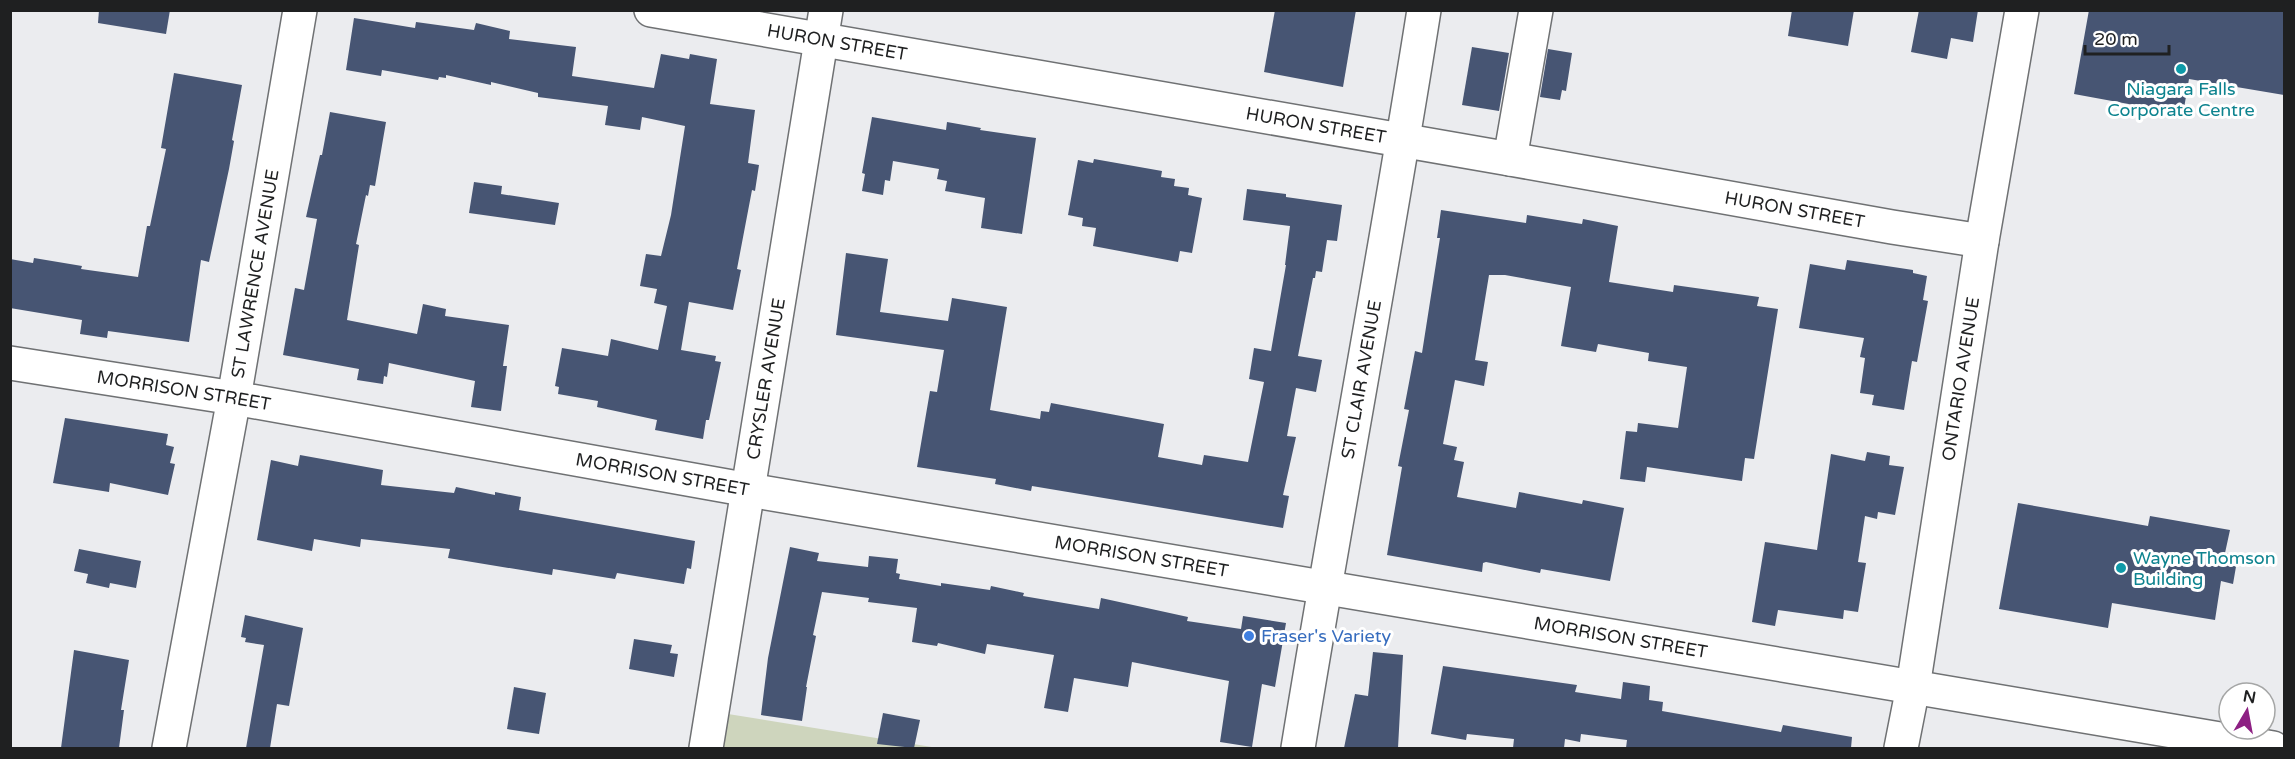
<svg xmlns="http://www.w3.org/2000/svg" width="2295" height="759" font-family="'Varela Round',sans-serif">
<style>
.green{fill:#ced5bd}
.building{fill:#475573}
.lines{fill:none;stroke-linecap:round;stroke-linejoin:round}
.minor-casing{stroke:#6f7173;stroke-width:36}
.minor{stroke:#fff;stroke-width:33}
.culture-dot{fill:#0f9aa8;stroke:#fff;stroke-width:2}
.shop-dot{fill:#3f7fe0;stroke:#fff;stroke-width:2}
.labels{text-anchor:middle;stroke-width:6;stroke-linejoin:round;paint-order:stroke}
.street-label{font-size:18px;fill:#1f2021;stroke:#fff}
.culture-label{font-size:18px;fill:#0d838f;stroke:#fff}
.shop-label{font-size:18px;fill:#366cbe;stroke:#fff;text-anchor:start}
</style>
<rect width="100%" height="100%" fill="#ebecef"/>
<polygon class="green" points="728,714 938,748 723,748"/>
<g class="building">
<polygon points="99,10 170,10 166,34 98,23"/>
<polygon points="1275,10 1356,10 1343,87 1264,72"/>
<polygon points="1792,10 1854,10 1848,46 1788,36"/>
<polygon points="1919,10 1978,10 1973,42 1951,38 1947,59 1911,52"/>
<polygon points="2089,10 2284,10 2284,95 2189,79 2183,114 2074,94"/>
<polygon points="354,18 415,28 416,22 474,30 476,23 510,31 509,39 576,47 572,76 654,88 661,54 689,59 690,54 717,59 710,104 755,110 748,163 759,165 755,191 752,190 737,269 741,270 733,310 689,302 681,350 716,356 715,361 721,362 709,420 706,420 703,439 655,430 657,420 597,407 598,401 558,394 559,387 555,386 562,348 608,356 611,339 658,350 667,306 654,303 657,289 640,286 646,254 661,256 671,215 685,126 642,117 640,130 605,125 608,106 538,97 538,93 491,82 491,85 446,75 446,78 439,77 438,80 382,70 381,76 346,70"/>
<polygon points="1472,47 1509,53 1499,111 1462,105"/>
<polygon points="1548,49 1572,53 1566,91 1562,90 1560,100 1540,97"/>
<polygon points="174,73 242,85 232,140 234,141 229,169 209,262 201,260 189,342 108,331 107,338 80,334 82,320 10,308 10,259 33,263 34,258 82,266 81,269 138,277 147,226 150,226 166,149 161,148"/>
<polygon points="330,112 386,122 375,186 370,185 368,196 366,195 356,244 359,245 347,320 417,334 423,304 446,309 445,316 509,325 503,366 507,366 501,411 471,407 475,381 389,363 387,377 384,376 383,384 357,380 359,369 283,355 295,288 304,290 317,219 306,217 320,155 322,155"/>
<polygon points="872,117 946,130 947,122 981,128 980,130 1036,138 1022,234 981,228 985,198 945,191 947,181 937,179 939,169 893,161 890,181 885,180 883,195 862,191 865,174 862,173"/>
<polygon points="1094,159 1162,171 1161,177 1175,179 1174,186 1189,188 1188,195 1202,198 1192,253 1180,251 1178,262 1093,246 1096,228 1082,226 1083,218 1068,215 1078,160 1093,163"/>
<polygon points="474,182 502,186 501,194 559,203 555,225 469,213"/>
<polygon points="1247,189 1286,194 1286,197 1342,205 1337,241 1327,240 1322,272 1316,271 1315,278 1313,278 1298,356 1322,360 1316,392 1296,388 1287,436 1296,437 1283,495 1289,496 1283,528 1032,486 1031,491 995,484 996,479 917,467 930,391 937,392 944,350 836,335 846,253 888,259 880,312 948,321 952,298 1007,307 990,410 1040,419 1041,411 1049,412 1051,403 1164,424 1158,457 1202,465 1204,455 1248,462 1264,382 1249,379 1254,348 1271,351 1286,265 1285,265 1290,226 1243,220"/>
<polygon points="1441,210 1526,223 1527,215 1582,224 1583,219 1618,226 1609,282 1673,292 1674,285 1759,297 1757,306 1778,309 1754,459 1745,458 1742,481 1647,467 1645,482 1620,479 1626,431 1637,432 1638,423 1678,428 1687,367 1648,361 1649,353 1598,344 1596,352 1561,346 1571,287 1505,275 1489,275 1475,360 1488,362 1484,386 1455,380 1443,444 1457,447 1454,460 1464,462 1457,497 1516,508 1519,492 1582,504 1583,500 1624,508 1610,581 1541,569 1540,573 1486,562 1483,563 1482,572 1387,555 1402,467 1398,466 1409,410 1404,409 1415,351 1422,353 1440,238 1437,238"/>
<polygon points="1847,260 1913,270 1913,273 1927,276 1923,300 1928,301 1917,362 1912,361 1904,410 1872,405 1874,395 1860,393 1865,358 1860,357 1864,338 1799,328 1810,264 1845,270"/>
<polygon points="65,418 168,434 166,445 174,447 170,463 175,464 168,495 110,483 109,492 53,483"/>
<polygon points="1867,452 1890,456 1889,465 1904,467 1895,515 1878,512 1877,519 1865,516 1858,562 1866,563 1858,612 1844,610 1843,619 1778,610 1775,626 1752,622 1765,542 1817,550 1831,454 1865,461"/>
<polygon points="300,455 383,470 381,485 454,493 456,487 495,495 495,492 521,497 519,510 695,541 691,569 687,568 684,584 617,573 615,579 553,569 552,575 448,558 450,549 361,539 360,547 314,539 312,551 257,540 271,460 298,466"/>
<polygon points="2018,503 2148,526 2150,516 2230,530 2225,553 2238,555 2233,584 2221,581 2215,620 2112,603 2108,628 1999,609"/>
<polygon points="790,547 819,553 817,561 868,567 869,556 898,559 896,573 900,574 899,579 941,586 941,583 990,590 991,586 1024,593 1023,596 1099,609 1101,598 1188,617 1187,621 1241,629 1243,616 1286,623 1275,687 1262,684 1252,747 1220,742 1229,681 1132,662 1128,687 1074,678 1068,712 1044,708 1054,655 987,644 985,654 938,643 937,646 912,642 917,608 868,602 869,598 822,592 813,635 816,636 806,687 807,687 802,721 761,715 768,658"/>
<polygon points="79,549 141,561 136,588 110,583 109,588 86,583 88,574 74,571"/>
<polygon points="245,615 303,628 289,706 277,704 270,748 246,748 264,645 245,642 246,638 241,637"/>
<polygon points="634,639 672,645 670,653 678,654 674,677 629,669"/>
<polygon points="74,650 129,660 121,710 124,710 119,748 61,748"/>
<polygon points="1373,652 1403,655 1398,748 1344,748 1355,694 1368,696"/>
<polygon points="1443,666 1577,685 1575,692 1621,699 1623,682 1650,686 1649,700 1663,702 1662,711 1781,732 1783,725 1852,737 1851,748 1626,748 1627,740 1581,734 1580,742 1565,739 1564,748 1513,748 1514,739 1467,734 1466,740 1431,734"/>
<polygon points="514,687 546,693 539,734 507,729"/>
<polygon points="883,713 920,720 914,748 877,744"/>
</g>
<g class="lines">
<defs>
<g id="minor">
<path id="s1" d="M651 10 1510 159 1892 227 1982 241"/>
<polyline points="1510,159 1536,10"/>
<path id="s2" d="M10 363 234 398 749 490 2273 748"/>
<path id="s3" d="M169 748 234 398 300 10"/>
<path id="s4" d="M706 748 826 10"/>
<path id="s5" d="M1298 748C1338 502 1385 257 1424 10"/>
<path id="s6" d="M1901 748 1913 687 1982 241 2022 10"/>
</g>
</defs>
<use href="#minor" class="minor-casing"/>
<use href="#minor" class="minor"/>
</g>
<g class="culture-dot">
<circle cx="2181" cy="69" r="6"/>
<circle cx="2121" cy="568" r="6"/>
</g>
<circle class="shop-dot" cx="1249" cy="636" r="6"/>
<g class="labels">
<g class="street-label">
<text dy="6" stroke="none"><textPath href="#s1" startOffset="189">HURON STREET</textPath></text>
<text dy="6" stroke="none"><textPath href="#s1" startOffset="675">HURON STREET</textPath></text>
<text dy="6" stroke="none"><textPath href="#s1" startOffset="1161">HURON STREET</textPath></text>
<text dy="6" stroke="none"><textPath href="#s3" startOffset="482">ST LAWRENCE AVENUE</textPath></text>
<text dy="6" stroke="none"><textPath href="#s6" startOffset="374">ONTARIO AVENUE</textPath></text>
<text dy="6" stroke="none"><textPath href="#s4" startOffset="374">CRYSLER AVENUE</textPath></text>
<text dy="6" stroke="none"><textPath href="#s5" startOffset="374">ST CLAIR AVENUE</textPath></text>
<text dy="6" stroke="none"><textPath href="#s2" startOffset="176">MORRISON STREET</textPath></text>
<text dy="6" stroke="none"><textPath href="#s2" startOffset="662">MORRISON STREET</textPath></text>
<text dy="6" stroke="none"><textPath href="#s2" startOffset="1148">MORRISON STREET</textPath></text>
<text dy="6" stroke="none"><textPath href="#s2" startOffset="1634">MORRISON STREET</textPath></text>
</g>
<g class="culture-label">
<text x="2181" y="95">Niagara Falls<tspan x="2181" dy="21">Corporate Centre</tspan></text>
<text x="2133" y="564" text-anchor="start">Wayne Thomson<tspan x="2133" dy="21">Building</tspan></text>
</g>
<g class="shop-label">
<text x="1261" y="642">Fraser's Variety</text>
</g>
</g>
<rect width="2295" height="759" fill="none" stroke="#1f2021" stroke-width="24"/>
<g transform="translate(2247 711) rotate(10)"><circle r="28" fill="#ffffff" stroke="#a5a6a6" stroke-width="1.5"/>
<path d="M0-4.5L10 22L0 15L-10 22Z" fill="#8d2083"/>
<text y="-9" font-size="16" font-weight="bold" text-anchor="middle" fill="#1f2021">N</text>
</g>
<path d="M2085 45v9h84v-9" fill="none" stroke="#1f2021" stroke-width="3"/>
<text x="2094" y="45" font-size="18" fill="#1f2021" stroke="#ffffff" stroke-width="4.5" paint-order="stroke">20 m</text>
</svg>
